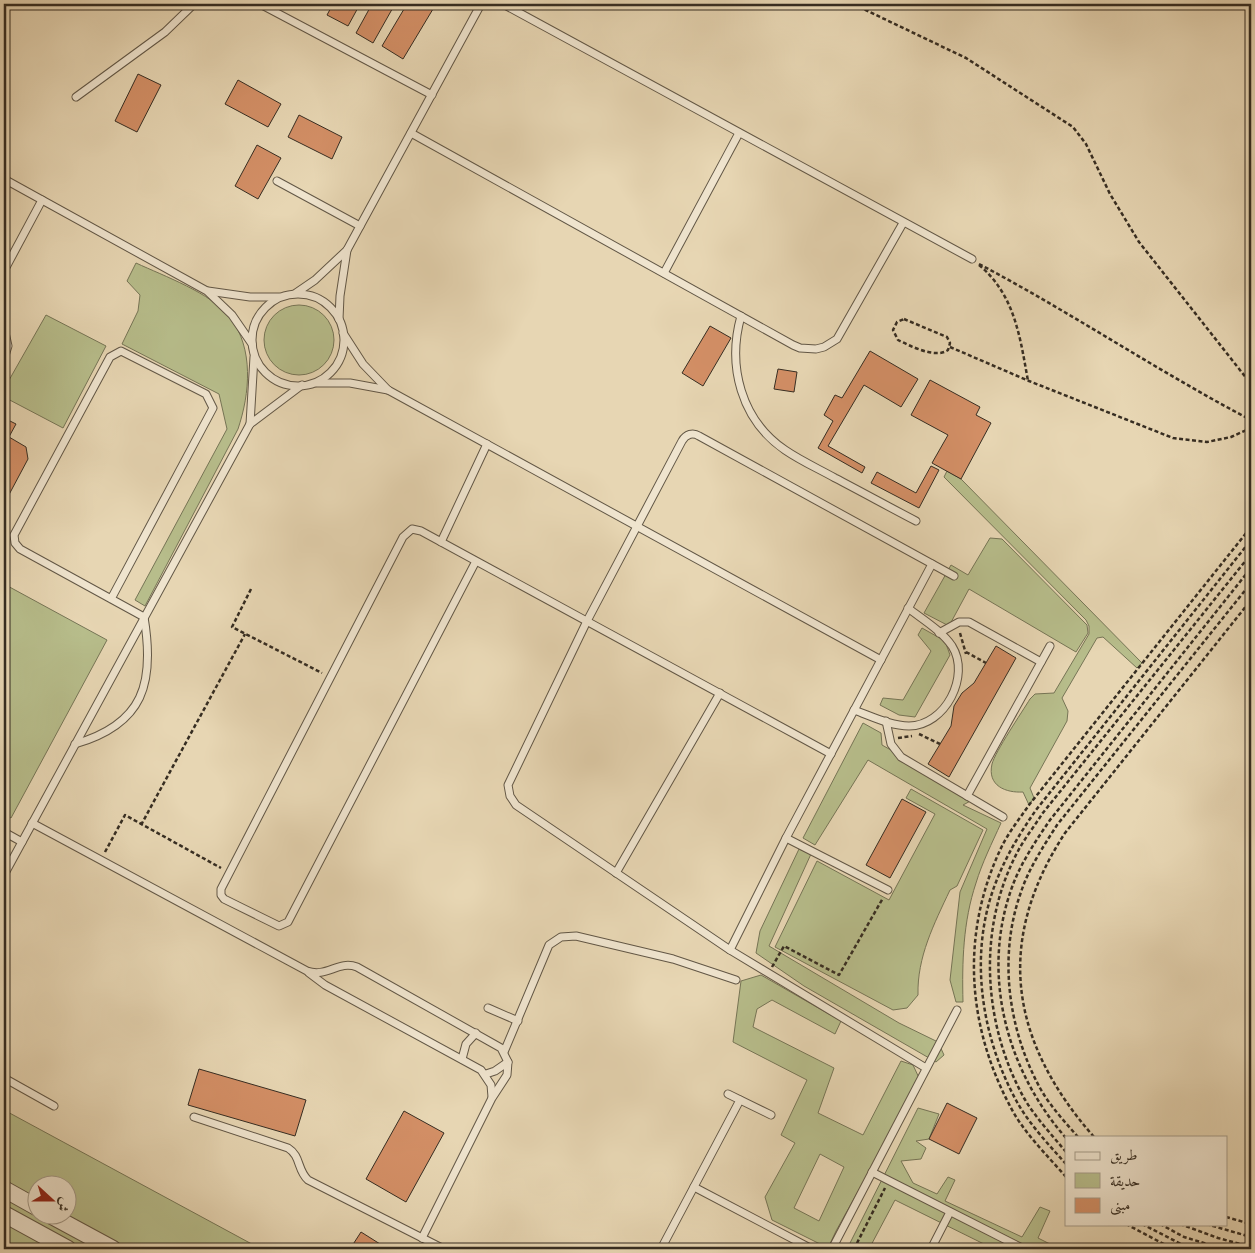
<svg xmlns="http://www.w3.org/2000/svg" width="1255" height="1253" font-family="'Libre Bodoni',Amiri,serif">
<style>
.green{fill:#b7bd8b;stroke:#767556;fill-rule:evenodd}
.building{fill:#d38f66;stroke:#362d22}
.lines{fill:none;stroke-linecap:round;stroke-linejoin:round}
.service-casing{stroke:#625746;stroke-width:9}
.tertiary-casing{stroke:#625746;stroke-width:18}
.path{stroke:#362d22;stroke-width:2.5;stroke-dasharray:4 2.5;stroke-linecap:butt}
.service{stroke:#efe4ce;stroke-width:7}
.tertiary{stroke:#efe4ce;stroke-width:16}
</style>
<rect width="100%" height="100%" fill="#e7d6b3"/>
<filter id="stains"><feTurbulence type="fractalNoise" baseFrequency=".004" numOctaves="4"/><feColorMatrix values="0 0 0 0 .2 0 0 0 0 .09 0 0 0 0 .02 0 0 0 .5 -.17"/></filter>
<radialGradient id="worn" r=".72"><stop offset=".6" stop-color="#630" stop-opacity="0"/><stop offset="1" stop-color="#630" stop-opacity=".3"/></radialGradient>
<g class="green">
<path d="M136 263C164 276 211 293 230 317 254 349 250 393 238 429L145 606 135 600 227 429 219 394 122 344 138 311 140 295 127 281Z"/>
<circle cx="299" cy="340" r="35"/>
<polygon points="46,315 106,346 63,428 4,397 4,389"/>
<path d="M947 471 961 479 1142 663 1137 668 1103 637 1097 638 1062 698 1068 711 1067 721 1030 788 1034 798 1029 805 1023 792C1006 793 987 786 992 764 995 752 1022 712 1030 699L1035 694 1054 693 1089 634V626L1086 620 944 477Z"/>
<polygon points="990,538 1002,539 1087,625 1088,633 1076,652 969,589 949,626 924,613 951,565 968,575"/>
<polygon points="4,584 107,640 11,818 4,814"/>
<polygon points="922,628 945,641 950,655 915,717 899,715 880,705 883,698 903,700 931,651 918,635"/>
<path d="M863 723 881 733 882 745 976 798 963 805 1001 823C992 843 982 863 976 883 963 922 962 962 963 1002H956L950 980 960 892 987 829 868 760 815 845 803 838Z"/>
<path d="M911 789 983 830 957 886 950 890C934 924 917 957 918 995L907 1008 893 1010 775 947 817 861 889 900 935 814 906 798Z"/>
<polygon points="799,849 811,854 769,946 899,1023 938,1042 944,1055 936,1062 804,986 756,953 760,931"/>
<path d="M761 975 841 1021 835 1034 772 1000 757 1009 753 1027 834 1068 818 1113 863 1135 901 1061 913 1065 920 1080 836 1231 828 1248 772 1220 765 1197 795 1143 781 1135 807 1080 733 1042 741 981ZM820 1154 844 1167 819 1221 794 1208Z"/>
<polygon points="918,1108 939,1114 929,1139 916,1141 926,1148 921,1159 901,1161 913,1183 937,1194 948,1177 955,1180 945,1201 1022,1237 1040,1207 1050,1211 1038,1238 1060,1249 994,1249 895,1200 869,1249 847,1249"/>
<path d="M4 1110 261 1249H4ZM38 1186H68V1216H38Z"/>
</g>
<g class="building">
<polygon points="333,4 360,4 348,26 327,15"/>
<polygon points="372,4 395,4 373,43 356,33"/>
<polygon points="407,4 423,4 433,9 403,59 382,46"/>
<polygon points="138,74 161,85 137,132 115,121"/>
<polygon points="238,80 281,104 268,127 225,104"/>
<polygon points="299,115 342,137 332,159 288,137"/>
<polygon points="257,145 281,158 258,199 235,186"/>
<polygon points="710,326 731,338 703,386 682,373"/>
<polygon points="870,351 918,379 901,407 864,385 828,446 865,467 862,473 818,448 833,421 824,415 835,395 842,398"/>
<polygon points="778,369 797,372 794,392 774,389"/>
<polygon points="930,380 980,407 976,415 991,423 961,479 932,463 948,435 911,415"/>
<polygon points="4,418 16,424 4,446"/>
<polygon points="9,437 26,447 28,459 4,504 4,446"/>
<polygon points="931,466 939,470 919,508 871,483 877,472 916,493"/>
<polygon points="996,646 1016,658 949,777 928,764 951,726 954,706 962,693 974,683"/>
<polygon points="902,799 926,812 890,878 866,865"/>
<polygon points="199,1069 306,1100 295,1136 188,1105"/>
<polygon points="947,1103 977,1118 959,1154 929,1139"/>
<polygon points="404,1111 444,1133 406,1202 366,1179"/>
<polygon points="361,1232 388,1249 350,1249"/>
</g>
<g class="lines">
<defs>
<g id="service">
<polyline points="260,4 432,95"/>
<polyline points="503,4 972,259"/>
<polyline points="76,97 165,32 194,4"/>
<polyline points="411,133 793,345 800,348 816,349 824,347 837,339 903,223"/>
<polyline points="4,179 207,291 232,315 252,344"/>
<polyline points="277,181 360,226"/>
<polyline points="4,271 42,200"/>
<polyline points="664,273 739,133"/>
<polyline points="208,291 250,297 279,297"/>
<polyline points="296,293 315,280 347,250 481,4"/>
<circle cx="298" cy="340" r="46"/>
<path d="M741 316C727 366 741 420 785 450 801 461 819 469 835 478 862 492 889 507 916 521"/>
<polyline points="339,319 340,296 347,250"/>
<polyline points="4,328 8,346 4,359"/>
<polyline points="343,333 363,364 388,390 881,660"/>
<polyline points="317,383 350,383 388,390"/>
<polyline points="250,424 254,357"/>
<polyline points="441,542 487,444"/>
<polyline points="476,561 288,922 279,926 224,899 221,895 221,889 403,537 412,529 421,531 798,736 831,754"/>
<polyline points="939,633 959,622 969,622 1041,662"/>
<path d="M854 710C871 716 891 726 909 726 945 726 971 676 952 646 942 631 922 619 908 608"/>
<polyline points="886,721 891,744 901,757 1003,817"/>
<path d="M75 744C144 724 155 683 144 617L20 549 15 543 14 535 110 357 121 351 206 394 213 408 111 599"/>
<polyline points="967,796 1050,646"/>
<path d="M32 823 307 971C327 978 338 960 357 967L501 1048 508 1062 507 1075 492 1098 422 1238"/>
<polyline points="4,832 22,842"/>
<polyline points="786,838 888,890"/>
<polyline points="616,873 720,693"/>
<polyline points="4,875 250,424 302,385"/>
<polyline points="730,950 786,838 932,564"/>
<polyline points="309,973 325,985 481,1070 491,1085 492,1097"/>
<polyline points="488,1008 518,1021"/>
<polyline points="504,1052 549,945 561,937 576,936 673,959 736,980"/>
<polyline points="462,1059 466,1044 476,1033"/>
<path d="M926 1068 730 950 516 805 510 796 508 785 587 621 682 441C686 434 693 432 699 436L954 576"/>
<polyline points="486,1074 495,1071 508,1062"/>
<polyline points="4,1078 54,1106"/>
<polyline points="728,1094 771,1115"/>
<path d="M194 1117 288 1148C301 1156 297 1170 308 1180L444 1249"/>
<polyline points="872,1172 1024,1249"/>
<polyline points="694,1187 812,1249"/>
<polyline points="661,1249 740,1100"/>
<polyline points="832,1249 957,1010"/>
<polyline points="931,1249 950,1212"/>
</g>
<g id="tertiary">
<polyline points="4,1189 38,1208"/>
<polyline points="4,1214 68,1249"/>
<polyline points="52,1216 113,1249"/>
</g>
</defs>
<use href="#service" class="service-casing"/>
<use href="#tertiary" class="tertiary-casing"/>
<g class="path">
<polyline points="853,4 966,58 1073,127 1086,144 1110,194 1139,242 1251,384"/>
<path d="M979 264C1072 313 1159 372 1251 420"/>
<path d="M979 265C1015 295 1020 337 1028 381"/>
<path d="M904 319 947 337 950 343 948 350C936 359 910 346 898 340L893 330 897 322Z"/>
<polyline points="950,347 1029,381 1173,438 1207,442 1231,437 1251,428"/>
<polyline points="251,589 232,627 322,673"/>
<polyline points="960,633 966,654"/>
<polyline points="966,652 986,663"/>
<polyline points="919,734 940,744"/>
<polyline points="898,738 912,736"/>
<polyline points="141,825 245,634"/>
<polyline points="105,852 125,815 221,868"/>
<polyline points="772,967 784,946 839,975 883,898"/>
<path d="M1078 1137C1065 1122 1050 1106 1040 1088 1008 1029 998 956 1021 892 1029 868 1043 847 1057 825L1251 583"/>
<path d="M1094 1137C1010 1041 994 942 1065 833L1251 600"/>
<path d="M1066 1138C1007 1071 981 976 1011 890 1020 864 1035 842 1050 820L1251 568"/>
<path d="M1066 1152C1052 1135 1035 1117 1024 1098 983 1024 977 929 1017 853 1024 839 1034 827 1042 814L1251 554"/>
<path d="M1066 1164C1049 1145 1030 1125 1017 1102 981 1037 968 953 996 882 1006 856 1020 833 1036 810L1251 540"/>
<path d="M1066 1177C1047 1155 1023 1132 1010 1106 966 1023 961 931 1002 846 1009 832 1020 818 1029 805L1251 527"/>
<polyline points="1226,1217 1251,1224"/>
<polyline points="1126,1224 1173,1249"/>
<polyline points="1142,1224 1181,1244 1196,1249"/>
<polyline points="1160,1224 1184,1237 1224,1249"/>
<polyline points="1180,1224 1218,1238 1251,1247"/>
<polyline points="1206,1224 1251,1237"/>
<polyline points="854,1249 885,1188"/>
</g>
<use href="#service" class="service"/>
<use href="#tertiary" class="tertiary"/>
</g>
<rect width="1255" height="1253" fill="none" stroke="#e7d6b3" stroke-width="20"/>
<rect x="5" y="5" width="1245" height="1243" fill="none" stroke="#362d22" stroke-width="2.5"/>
<rect x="10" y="10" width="1235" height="1233" fill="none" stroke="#362d22"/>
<rect x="1065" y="1136" width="162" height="90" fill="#efe4ce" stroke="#a59b89"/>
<rect x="1075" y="1152" width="25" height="8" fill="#efe4ce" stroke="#a59b89"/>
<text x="1110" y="1160" font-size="15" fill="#362d22">طريق</text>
<rect x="1075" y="1173" width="25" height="15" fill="#b7bd8b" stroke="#a59b89"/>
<text x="1110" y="1186" font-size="15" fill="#362d22">حديقة</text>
<rect x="1075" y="1198" width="25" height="15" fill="#d38f66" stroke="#a59b89"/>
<text x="1110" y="1210" font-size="15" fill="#362d22">مبنى</text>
<g transform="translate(52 1200) rotate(111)"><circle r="24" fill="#efe4ce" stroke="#a59b89"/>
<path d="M0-4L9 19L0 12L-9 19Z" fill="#8f2418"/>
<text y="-8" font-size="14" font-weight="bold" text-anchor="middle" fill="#362d22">ش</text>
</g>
<rect width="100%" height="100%" filter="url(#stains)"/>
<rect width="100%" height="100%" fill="url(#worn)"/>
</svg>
